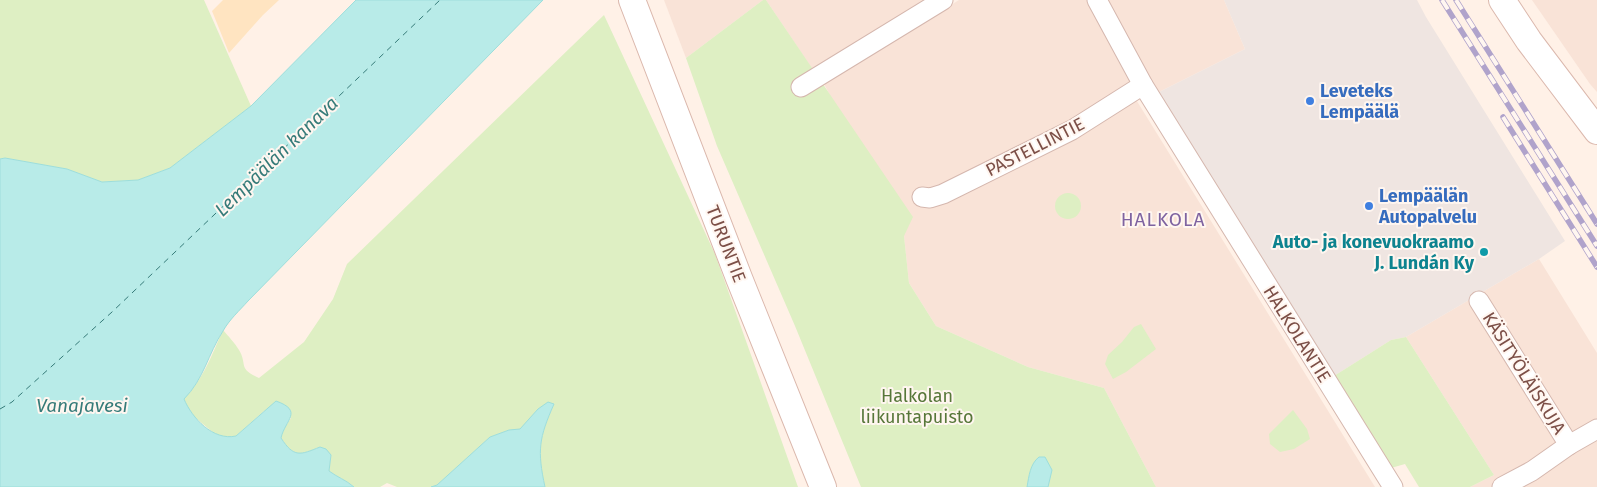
<svg xmlns="http://www.w3.org/2000/svg" width="1597" height="487" font-family="'Fira Sans',sans-serif">
<style>
.residential{fill:#f9e3d7}
.industrial{fill:#efe5e1}
.green{fill:#deefc3}
.sand{fill:#ffe4c1}
.water{fill:#b8ebe8;stroke:#9ddedb}
.lines{fill:none;stroke-linecap:round;stroke-linejoin:round}
.ferry{stroke:#367b79;stroke-width:1;stroke-dasharray:6 5;stroke-linecap:butt}
.street-casing{stroke:#d5b7ae;stroke-width:21}
.secondary-casing{stroke:#dbb8ad;stroke-width:28}
.street{stroke:#fff;stroke-width:19}
.secondary{stroke:#fff;stroke-width:26}
.rail-casing{stroke:#b0a3cb;stroke-width:5.5}
.rail{stroke:#fff6f0;stroke-width:4;stroke-dasharray:11;stroke-linecap:butt}
.shop-dot{fill:#3f7fe0;stroke:#fff6f0;stroke-width:2}
.culture-dot{fill:#0f9aa8;stroke:#fff6f0;stroke-width:2}
.labels{text-anchor:middle;stroke-width:4;stroke-linejoin:round;paint-order:stroke}
.shop-label{font-size:18px;font-weight:bold;fill:#366cbe;stroke:#fff6f0;text-anchor:start}
.street-label{font-size:18px;fill:#7c4f47;stroke:#fff6f0}
.culture-label{font-size:18px;font-weight:bold;fill:#0d838f;stroke:#fff6f0;text-anchor:end}
.park-label{font-size:18px;fill:#577739;stroke:#fff6f0}
.water-label{font-size:19px;font-style:italic;fill:#367b79;stroke:#fff6f0}
.neighbourhood-label{font-size:19px;letter-spacing:1px;fill:#7f63a0;stroke:#fff6f0}
</style>
<rect width="100%" height="100%" fill="#fff1e7"/>
<g class="residential">
<polygon points="664,0 763,0 686,58"/>
<polygon points="766,0 930,0 813,70"/>
<polygon points="959,0 1089,0 1134,80 1127,85 1375,487 1156,487 1104,388 1028,367 936,326 909,283 904,236 824,84"/>
<polygon points="1107,0 1224,0 1245,49 1155,94"/>
<polygon points="1532,0 1597,0 1597,92 1590,84"/>
<polygon points="1539,259 1597,353 1597,487 1470,487 1494,475 1406,337"/>
</g>
<polygon class="industrial" points="1224,0 1417,0 1426,17 1565,241 1539,259 1406,337 1391,340 1334,376 1155,94 1245,49"/>
<g class="green">
<polygon points="0,0 204,0 251,106 170,168 138,180 102,182 67,169 5,158 0,159"/>
<polygon points="763,0 766,0 913,217 904,236 909,283 936,326 1028,367 1104,388 1156,487 861,487 795,326 717,146 686,58"/>
<path d="M604 15 715 254 798 487H545C537 451 539 438 554 404L538 409 520 430H509L490 437 436 486 431 487H397L387 483 380 487H354C346 480 337 477 329 471L331 455 320 447C300 455 294 458 281 438L283 430 291 418 264 411 236 436 228 438 215 434 192 415 183 399C203 381 212 354 223 330 228 336 235 343 239 350 248 365 237 368 259 378L304 342 333 299 347 264Z"/>
<circle cx="1068" cy="206" r="13"/>
<polygon points="1141,324 1156,349 1126,372 1113,379 1105,364 1108,355 1122,342 1134,327"/>
<polygon points="1406,337 1494,475 1470,487 1419,487 1405,464 1391,468 1334,376 1391,340"/>
<polygon points="1293,410 1307,429 1310,439 1294,449 1280,452 1270,444 1269,434"/>
</g>
<polygon class="sand" points="223,0 279,0 263,15 229,53 212,11"/>
<g class="water">
<path d="M356 0H543L248 301C240 310 229 320 223 331 208 354 204 379 184 399 192 418 213 441 236 436L276 401C304 411 285 420 281 438 294 458 300 455 320 447L326 449 331 455 329 471C337 477 346 480 354 487H0V159L5 158 67 169 102 182 138 180 170 168 251 106Z"/>
<path d="M548 402 554 404C539 438 537 450 545 487H431L437 485 490 437 509 430 520 429 538 409Z"/>
<path d="M1039 457H1045L1052 470 1048 487H1027C1029 476 1030 464 1039 457Z"/>
</g>
<g class="lines">
<polyline class="ferry" points="0,409 12,402 112,312 440,0"/>
<defs>
<g id="street">
<polyline points="1097,0 1143,85 1393,487"/>
<polyline points="801,87 943,0"/>
<polyline points="922,197 930,198 943,194 1072,130 1143,85"/>
<polyline points="1479,301 1569,445"/>
<polyline points="1502,487 1532,471 1569,445 1597,429"/>
</g>
<g id="secondary">
<polyline points="632,0 739,278 823,487"/>
<polyline points="1502,0 1529,41 1597,131"/>
</g>
</defs>
<use href="#street" class="street-casing"/>
<use href="#secondary" class="secondary-casing"/>
<use href="#street" class="street"/>
<use href="#secondary" class="secondary"/>
<defs>
<g id="rail">
<polyline points="1442,0 1597,246"/>
<polyline points="1456,0 1597,224"/>
<polyline points="1503,117 1597,267"/>
</g>
</defs>
<use href="#rail" class="rail-casing"/>
<use href="#rail" class="rail"/>
</g>
<g class="shop-dot">
<circle cx="1310" cy="101" r="5"/>
<circle cx="1369" cy="206" r="5"/>
</g>
<circle class="culture-dot" cx="1484" cy="252" r="5"/>
<g class="labels">
<g class="shop-label">
<text x="1320" y="97">Leveteks<tspan x="1320" dy="21">Lempäälä</tspan></text>
<text x="1379" y="202">Lempäälän<tspan x="1379" dy="21">Autopalvelu</tspan></text>
</g>
<g class="street-label">
<text transform="translate(1035 147) rotate(-27)" y="6">PASTELLINTIE</text>
<text transform="translate(726 244) rotate(69)" y="6">TURUNTIE</text>
<text transform="translate(1297 334) rotate(58)" y="6">HALKOLANTIE</text>
<text transform="translate(1524 373) rotate(58)" y="6">KÄSITYÖLÄISKUJA</text>
</g>
<g class="culture-label">
<text x="1474" y="248">Auto- ja konevuokraamo<tspan x="1474" dy="21">J. Lundán Ky</tspan></text>
</g>
<g class="park-label">
<text x="917" y="402">Halkolan<tspan x="917" dy="21">liikuntapuisto</tspan></text>
</g>
<g class="water-label">
<text transform="translate(276 156) rotate(-44)" y="7">Lempäälän kanava</text>
<text x="82" y="412">Vanajavesi</text>
</g>
<g class="neighbourhood-label">
<text x="1163" y="226">HALKOLA</text>
</g>
</g>
</svg>
